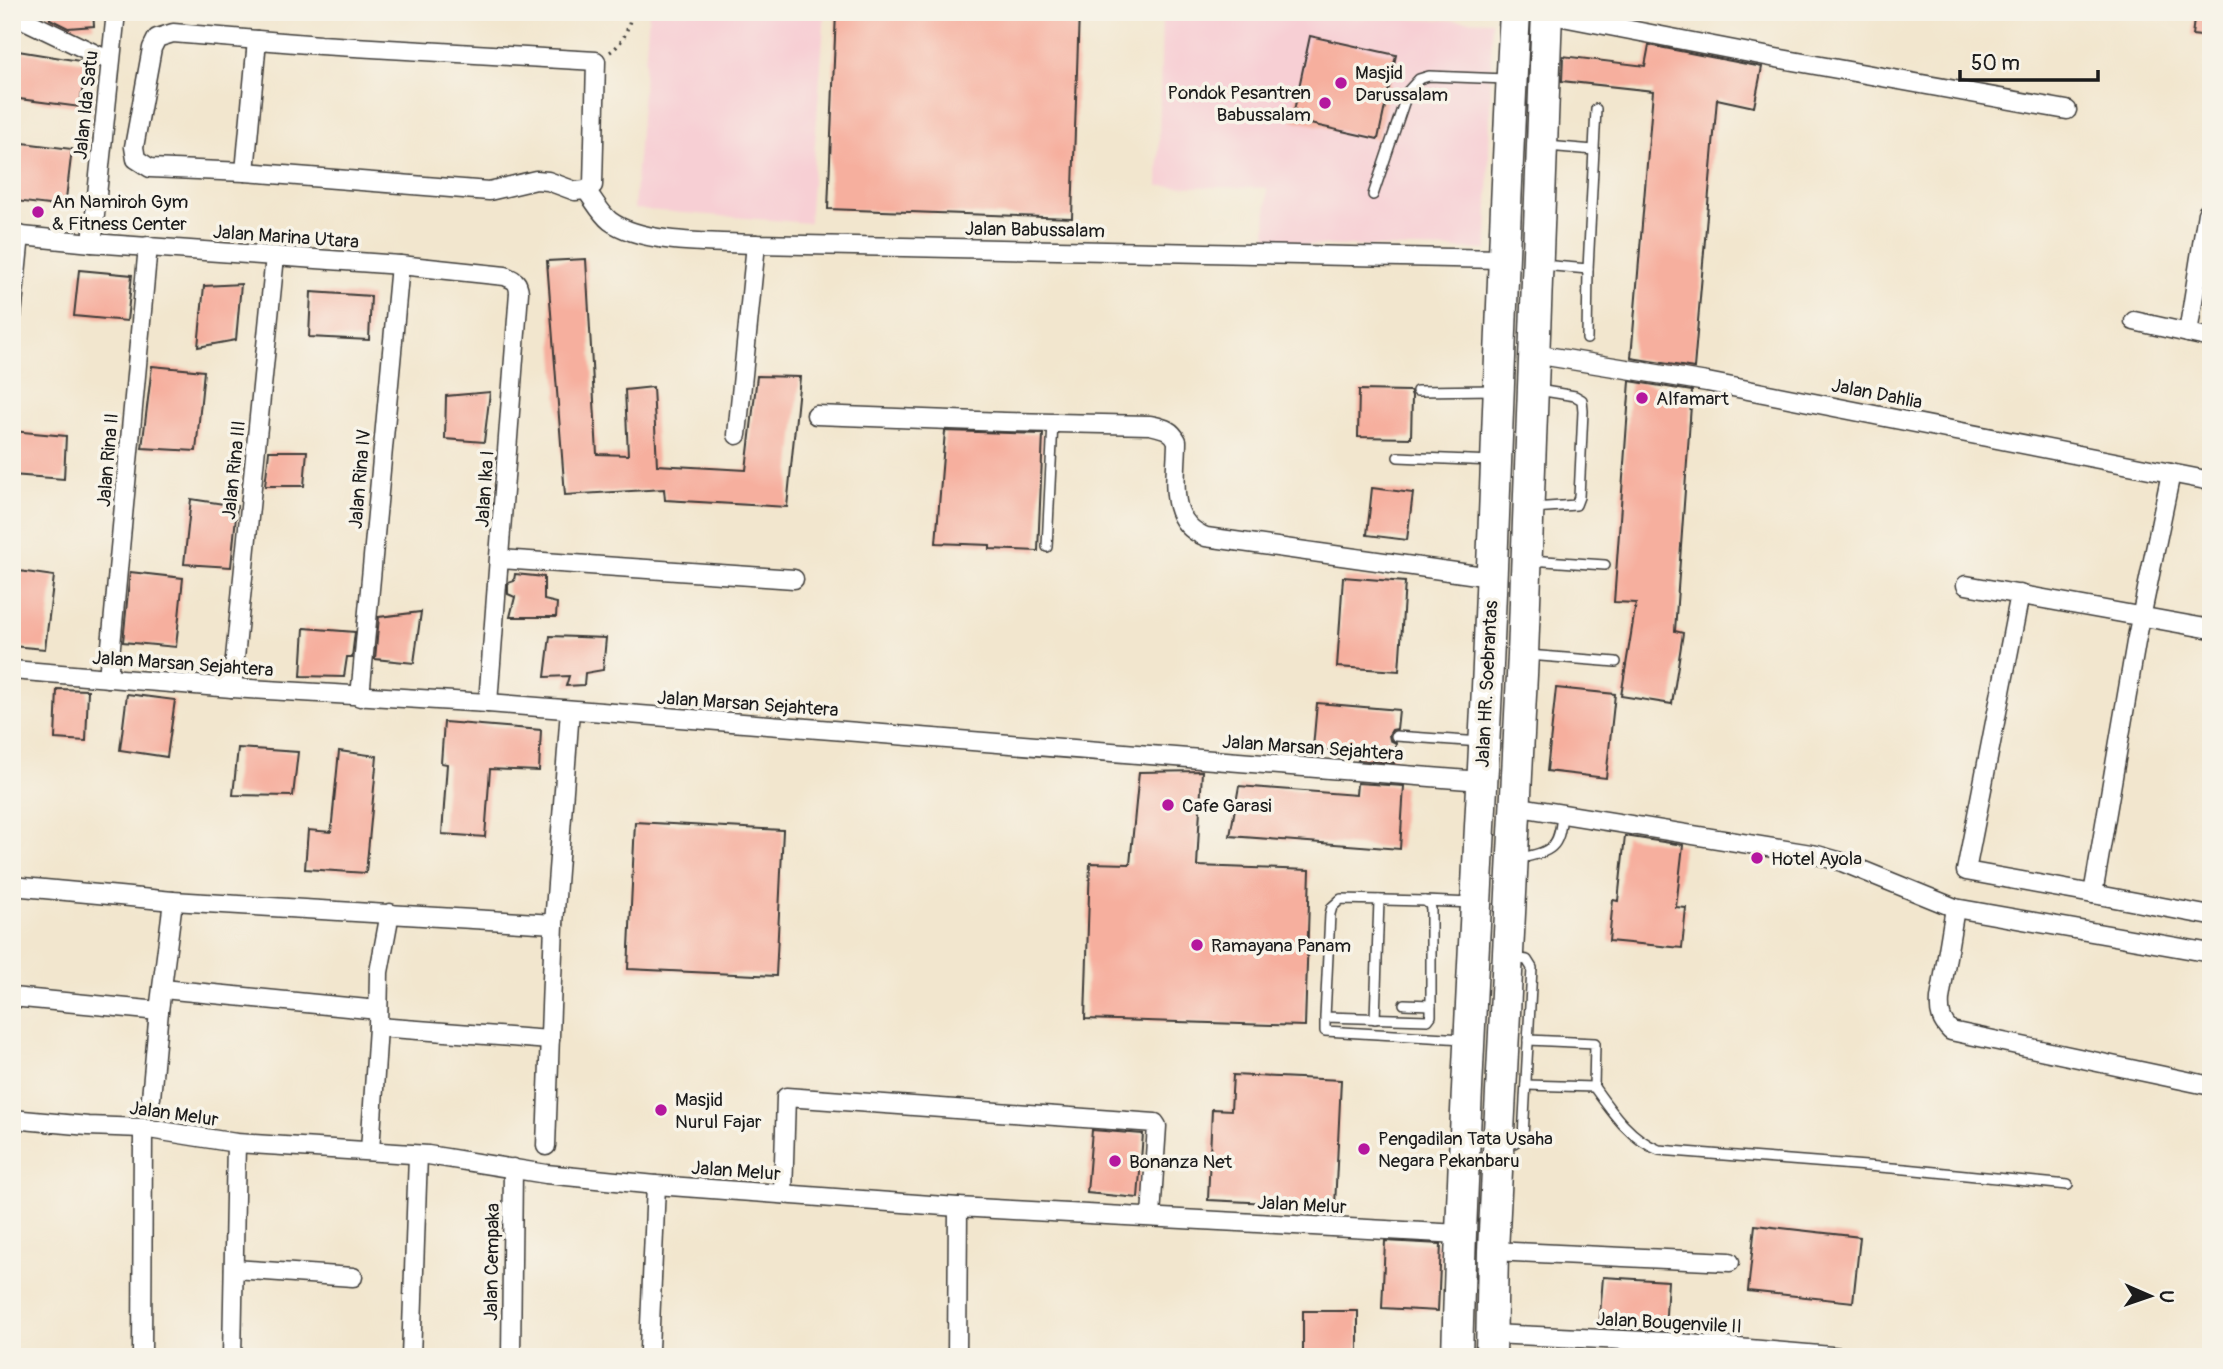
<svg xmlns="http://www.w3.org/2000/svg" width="2223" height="1369" font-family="Pangolin,sans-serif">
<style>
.built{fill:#f7cfd4}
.building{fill:#f6af9e}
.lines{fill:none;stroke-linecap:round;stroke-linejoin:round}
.lane-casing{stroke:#3c3a37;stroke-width:12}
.street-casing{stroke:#3c3a37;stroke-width:21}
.primary-casing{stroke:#3c3a37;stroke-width:33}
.path{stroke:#3c3a37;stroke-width:3.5;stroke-dasharray:2 5;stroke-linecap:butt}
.lane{stroke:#fff;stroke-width:9}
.street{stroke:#fff;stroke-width:18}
.primary{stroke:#fff;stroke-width:30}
.poi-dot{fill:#b5179e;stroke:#f7f3e8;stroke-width:2.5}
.labels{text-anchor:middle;stroke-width:7;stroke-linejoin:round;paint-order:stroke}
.poi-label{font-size:19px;fill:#1c1c1c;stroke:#f7f3e8;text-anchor:start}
.street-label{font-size:19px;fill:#1c1c1c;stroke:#f7f3e8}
</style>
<rect width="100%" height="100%" fill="#f7f3e8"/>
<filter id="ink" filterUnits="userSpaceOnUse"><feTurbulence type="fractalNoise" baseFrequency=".0143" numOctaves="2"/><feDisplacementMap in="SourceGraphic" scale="14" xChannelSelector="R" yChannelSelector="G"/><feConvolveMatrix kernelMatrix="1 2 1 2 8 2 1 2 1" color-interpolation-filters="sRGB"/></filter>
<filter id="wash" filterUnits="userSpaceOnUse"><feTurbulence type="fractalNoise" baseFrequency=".00686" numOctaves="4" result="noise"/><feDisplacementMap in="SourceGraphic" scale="28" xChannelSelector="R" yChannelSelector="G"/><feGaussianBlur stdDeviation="1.57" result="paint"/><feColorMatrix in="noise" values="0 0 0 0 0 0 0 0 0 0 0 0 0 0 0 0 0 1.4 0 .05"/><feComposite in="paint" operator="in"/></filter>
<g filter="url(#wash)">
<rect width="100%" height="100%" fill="#f2e6ce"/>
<g class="built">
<polygon points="649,12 825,12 809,223 634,209"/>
<polygon points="1162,13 1492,21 1487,250 1266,244 1267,188 1158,186"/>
</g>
<g id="blocks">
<g class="building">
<polygon points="49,12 93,12 94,26 68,28 50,19"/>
<polygon points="836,12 1079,12 1072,218 828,209"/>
<polygon points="2195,12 2211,12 2211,37 2192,35"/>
<polygon points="1310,36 1396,55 1378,139 1292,120"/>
<polygon points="1649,45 1762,67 1754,107 1717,99 1694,368 1631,358 1653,91 1562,81 1563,56 1645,66"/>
<polygon points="12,50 86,62 80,107 12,98"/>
<polygon points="23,143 72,149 65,207 15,201"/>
<polygon points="586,259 597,454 628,455 625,390 653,387 657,465 746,470 757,376 800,377 787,507 665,500 664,489 565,495 547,261"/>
<polygon points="79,270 132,275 127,321 74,316"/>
<polygon points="241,284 236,340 198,347 204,286"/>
<polygon points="311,292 371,296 369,340 309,337"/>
<polygon points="152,366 204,371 196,451 142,448"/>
<polygon points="1630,381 1692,391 1675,631 1683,633 1672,704 1621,696 1636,603 1614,602"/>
<polygon points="1359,390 1410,391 1412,396 1411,438 1358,437"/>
<polygon points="490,392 484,442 445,439 446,396"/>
<polygon points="12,431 66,436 64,479 12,475"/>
<polygon points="945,431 1043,434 1038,551 990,549 990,545 936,543"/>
<polygon points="269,451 307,451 304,486 265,486"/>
<polygon points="1372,488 1413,493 1407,540 1367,535"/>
<polygon points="191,499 237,506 231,567 184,564"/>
<polygon points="12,570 54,576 45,649 12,646"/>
<polygon points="130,572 183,578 176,647 123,642"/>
<polygon points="515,574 544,577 544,600 557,603 556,617 510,617 515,597 508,594 508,583 514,581"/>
<polygon points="1343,577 1405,582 1399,671 1337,667"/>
<polygon points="421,612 414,663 375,659 379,617"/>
<polygon points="304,628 355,632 352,657 347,657 344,677 301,676"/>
<polygon points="550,636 606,638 603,670 585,673 584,685 566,686 569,676 545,677"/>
<polygon points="1556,688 1615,694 1606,778 1547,771"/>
<polygon points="57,689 88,690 86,741 55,739"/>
<polygon points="127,694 175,700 167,757 120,750"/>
<polygon points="1317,703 1399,710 1397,729 1392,730 1389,735 1390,740 1396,743 1394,763 1358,760 1359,753 1313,748"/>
<polygon points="444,722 541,730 539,771 490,769 485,837 442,834 447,764 441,763"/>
<polygon points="238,748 298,752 293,796 233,795"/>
<polygon points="339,751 377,756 366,873 305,869 308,830 331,832"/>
<polygon points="1202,771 1197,866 1310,870 1305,1026 1085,1019 1090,863 1130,864 1139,772"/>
<polygon points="1357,783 1404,786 1400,849 1230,836 1239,786 1356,795"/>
<polygon points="635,822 783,830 776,976 628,969"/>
<polygon points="1625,836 1683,845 1676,907 1686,908 1682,948 1609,941 1613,900 1618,901"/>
<polygon points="1233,1075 1341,1080 1335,1206 1208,1200 1212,1109 1231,1110"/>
<polygon points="1092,1130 1143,1134 1138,1198 1087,1193"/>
<polygon points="1755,1225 1860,1237 1853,1302 1748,1291"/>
<polygon points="1385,1241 1441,1244 1438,1311 1382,1308"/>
<polygon points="1603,1277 1668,1281 1665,1331 1599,1328"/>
<rect x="1303" y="1311" width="55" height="46"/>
</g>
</g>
</g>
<g filter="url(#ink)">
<use href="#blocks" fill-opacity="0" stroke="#3c3a37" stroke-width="2"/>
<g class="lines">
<defs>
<g id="lane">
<polyline points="1547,146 1594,150"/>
<polyline points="1373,195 1408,91 1419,79 1429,76 1506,79"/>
<polyline points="1542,265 1588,269 1596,109"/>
<polyline points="1587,339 1588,269"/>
<polyline points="1417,391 1496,390"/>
<polyline points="1398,457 1493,461"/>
<polyline points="1533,508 1576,505 1579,497 1583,411 1582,400 1575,396 1538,390"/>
<polyline points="1047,547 1053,422"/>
<polyline points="1530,560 1605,565"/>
<polyline points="1528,655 1616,662"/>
<polyline points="1396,736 1481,742"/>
<path d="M1517 859C1552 851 1559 850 1562 814"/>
<polyline points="1425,901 1472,903"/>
<polyline points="1404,1004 1431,1005"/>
<polyline points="1325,1017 1428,1020 1431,1016 1431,909 1430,905 1425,901 1341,899 1332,907 1330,914 1325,1017 1325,1031 1464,1039"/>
<polyline points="1375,1019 1379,900"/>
<path d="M1528 1040 1595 1043 1594 1087C1611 1111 1630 1139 1659 1150L1905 1169 2068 1185"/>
<polyline points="1526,1085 1594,1087"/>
<polyline points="1501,1143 1514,1143 1523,1137 1532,968 1527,960 1513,958"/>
</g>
<g id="street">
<polyline points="12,14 110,61"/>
<polyline points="1547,14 1776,58 2067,110"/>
<polygon points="173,33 320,45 596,61 593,185 586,190 575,191 548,181 536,180 489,191 245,172 150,168 136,159 134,147 152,48 157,38"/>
<polyline points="245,172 257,40"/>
<path d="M586 190C593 199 601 214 610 221 643 245 716 242 756 244L1502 259"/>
<path d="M12 235 92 243 400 265 505 276C514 280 518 281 519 292L488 703"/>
<polyline points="92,243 116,12"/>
<polyline points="12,316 20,235"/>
<polyline points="2134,321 2211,338"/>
<polyline points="2188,333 2207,213"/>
<polyline points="1534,354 1707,382 2211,481"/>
<path d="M816 415 1005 422 1150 425C1163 428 1171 429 1177 441 1177 477 1165 521 1206 537L1491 577"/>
<polyline points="737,435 756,244"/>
<polyline points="500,559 794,579"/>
<polyline points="1966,585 2211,629"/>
<polyline points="2020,594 1966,871 2093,894 2136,642 2171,473"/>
<polyline points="12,670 232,688 488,703 1481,781"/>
<polyline points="108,678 148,246"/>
<polyline points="232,688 275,256"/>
<polyline points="360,697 400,265"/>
<polyline points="1514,806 1817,855 1842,862 1955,908 2211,953"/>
<polyline points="12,886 173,901 554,924"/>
<polyline points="2093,894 2211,916"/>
<path d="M1955 908 1940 999C1939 1013 1941 1021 1951 1031L2211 1086"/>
<polyline points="163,989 378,1010"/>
<polyline points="12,997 159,1011 173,901"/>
<polyline points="378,1027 550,1040"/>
<polyline points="151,1098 159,1011"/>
<polyline points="12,1119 88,1126 143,1128 236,1143 428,1155 546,1174 656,1185 958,1207 1460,1234"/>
<polyline points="546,1146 554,924 570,710"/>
<polyline points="370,1151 378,1027 379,972 390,913"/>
<polyline points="783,1194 786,1097 1155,1123 1157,1126 1151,1216"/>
<polyline points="1493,1251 1730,1262"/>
<polyline points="234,1269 353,1277"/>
<polyline points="1492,1334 1667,1342 1843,1357"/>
<polyline points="649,1349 656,1185"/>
<polyline points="142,1357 143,1128"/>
<polyline points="232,1357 236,1143"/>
<polyline points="411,1357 418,1155"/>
<polyline points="511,1357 513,1168"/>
<polyline points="957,1357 958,1207"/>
</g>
<g id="primary">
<path d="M1457 1357C1463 1134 1476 911 1487 688 1497 463 1503 237 1515 12"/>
<polyline points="1491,1357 1493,1251 1523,655 1547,12"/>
</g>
</defs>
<use href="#lane" class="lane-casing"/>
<use href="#street" class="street-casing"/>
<use href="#primary" class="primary-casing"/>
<path class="path" d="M610 52C625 42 628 28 632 12"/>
<use href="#lane" class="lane"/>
<use href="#street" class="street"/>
<use href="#primary" class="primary"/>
</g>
</g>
<g class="poi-dot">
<circle cx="1341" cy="83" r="7"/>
<circle cx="1325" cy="103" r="7"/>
<circle cx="38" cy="212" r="7"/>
<circle cx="1642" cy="398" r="7"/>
<circle cx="1168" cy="805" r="7"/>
<circle cx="1757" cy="858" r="7"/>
<circle cx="1197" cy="945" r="7"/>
<circle cx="661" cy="1110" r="7"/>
<circle cx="1364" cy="1149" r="7"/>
<circle cx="1115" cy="1161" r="7"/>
</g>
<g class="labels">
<g class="poi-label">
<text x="1355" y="79">Masjid<tspan x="1355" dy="22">Darussalam</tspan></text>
<text x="1311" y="99" text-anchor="end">Pondok Pesantren<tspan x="1311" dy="22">Babussalam</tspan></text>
<text x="52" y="208">An Namiroh Gym<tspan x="52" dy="22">&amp; Fitness Center</tspan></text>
<text x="1656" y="405">Alfamart</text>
<text x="1182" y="812">Cafe Garasi</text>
<text x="1771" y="865">Hotel Ayola</text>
<text x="1211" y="952">Ramayana Panam</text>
<text x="675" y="1106">Masjid<tspan x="675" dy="22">Nurul Fajar</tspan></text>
<text x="1378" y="1145">Pengadilan Tata Usaha<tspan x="1378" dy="22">Negara Pekanbaru</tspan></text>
<text x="1129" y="1168">Bonanza Net</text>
</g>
<g class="street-label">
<text transform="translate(85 105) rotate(-84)" y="7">Jalan Ida Satu</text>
<text transform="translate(1035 229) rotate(1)" y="7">Jalan Babussalam</text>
<text transform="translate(286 236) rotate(4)" y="7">Jalan Marina Utara</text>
<text transform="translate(1877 393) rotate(11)" y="7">Jalan Dahlia</text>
<text transform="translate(107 460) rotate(-85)" y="7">Jalan Rina II</text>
<text transform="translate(233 470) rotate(-84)" y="7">Jalan Rina III</text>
<text transform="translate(359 479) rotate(-85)" y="7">Jalan Rina IV</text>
<text transform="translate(484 489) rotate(-86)" y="7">Jalan Ika I</text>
<text transform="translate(183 663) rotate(4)" y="7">Jalan Marsan Sejahtera</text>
<text transform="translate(1486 684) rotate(-87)" y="7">Jalan HR. Soebrantas</text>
<text transform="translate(748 703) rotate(4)" y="7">Jalan Marsan Sejahtera</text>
<text transform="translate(1313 747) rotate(4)" y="7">Jalan Marsan Sejahtera</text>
<text transform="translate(174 1113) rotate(8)" y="7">Jalan Melur</text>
<text transform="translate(736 1170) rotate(4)" y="7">Jalan Melur</text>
<text transform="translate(1302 1204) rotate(3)" y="7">Jalan Melur</text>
<text transform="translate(491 1262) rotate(-89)" y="7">Jalan Cempaka</text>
<text transform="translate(1669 1322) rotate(3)" y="7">Jalan Bougenvile II</text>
</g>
</g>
<rect width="2223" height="1369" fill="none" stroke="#f7f3e8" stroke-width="42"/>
<g transform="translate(2150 1296) rotate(92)" stroke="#f7f3e8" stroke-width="5" paint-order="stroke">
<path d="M0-5L12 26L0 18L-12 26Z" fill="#1c1c1c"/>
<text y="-10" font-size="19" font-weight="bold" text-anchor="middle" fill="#1c1c1c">U</text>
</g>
<path d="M1960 70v10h138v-10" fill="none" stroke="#1c1c1c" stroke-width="3.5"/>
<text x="1971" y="70" font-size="21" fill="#1c1c1c" stroke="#f7f3e8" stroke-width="5" paint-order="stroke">50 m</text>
</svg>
